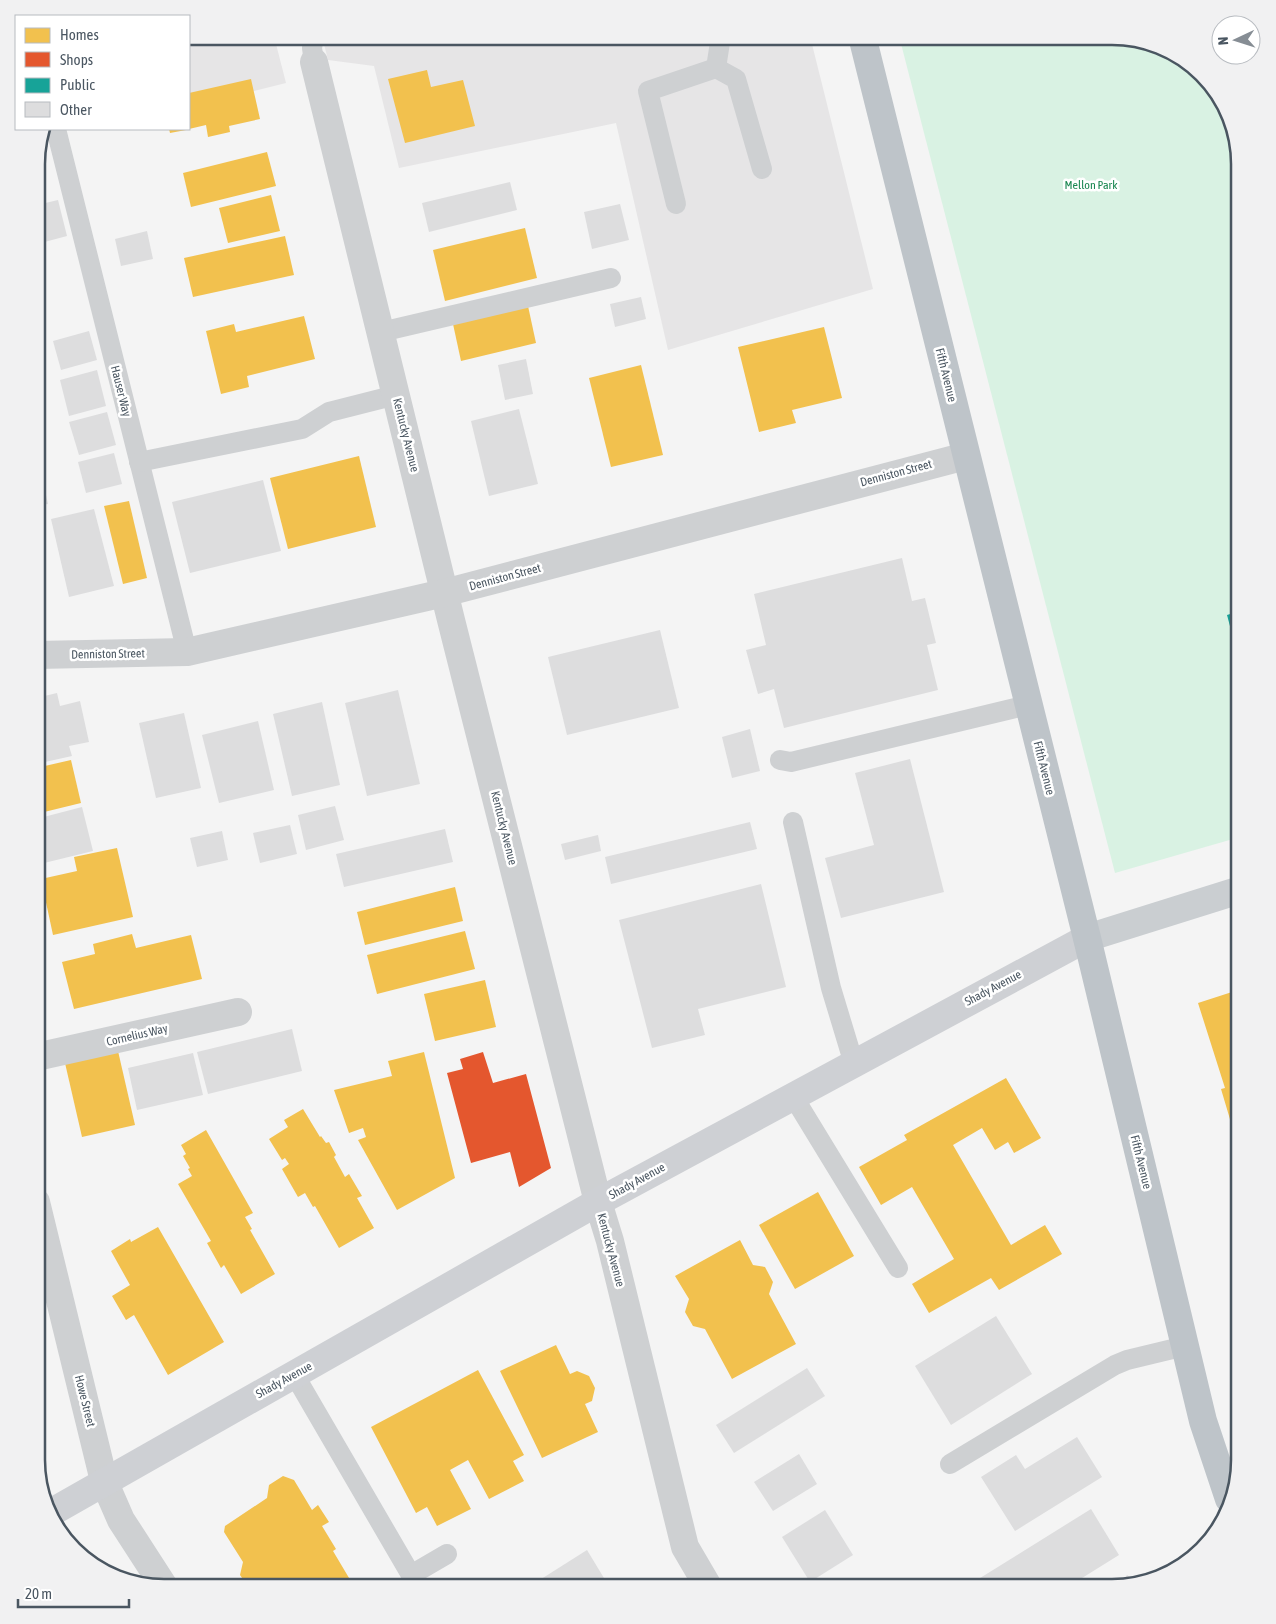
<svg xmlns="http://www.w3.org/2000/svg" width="1276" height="1624" font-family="'Asap Condensed',sans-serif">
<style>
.education{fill:#e6e5e6}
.green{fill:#d9f2e3}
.homes{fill:#f2c14e}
.shops{fill:#e4572e}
.public{fill:#17a398}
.building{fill:#ddddde}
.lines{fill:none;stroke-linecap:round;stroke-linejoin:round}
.lane{stroke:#ced0d2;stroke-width:20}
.street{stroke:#ced0d2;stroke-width:28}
.secondary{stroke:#ced0d4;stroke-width:28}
.primary{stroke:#caced1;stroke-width:28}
.highway{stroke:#bec4c9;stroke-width:28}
.labels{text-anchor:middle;stroke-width:5;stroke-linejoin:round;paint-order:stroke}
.park-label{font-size:12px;fill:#17864f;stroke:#fff}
.street-label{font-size:12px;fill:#4a5661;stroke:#fff}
.rim{fill:none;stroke:#4a5661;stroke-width:2.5}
</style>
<rect width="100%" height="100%" fill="#f4f4f4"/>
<g class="education">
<polygon points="189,36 274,36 286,83 189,107"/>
<polygon points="322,36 810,36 873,289 668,350 616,123 399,168 374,66 328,60"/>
</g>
<polygon class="green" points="899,36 1120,37 1176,53 1218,93 1240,164 1240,837 1115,873"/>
<g class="homes">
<polygon points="427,70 431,87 463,80 475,126 405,143 388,79"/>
<polygon points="251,79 260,119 229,126 230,132 208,137 206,125 189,129 189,93"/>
<polygon points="169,129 186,129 186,130 170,133"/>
<polygon points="267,152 276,186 191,207 183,173"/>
<polygon points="271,195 280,231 228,243 219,208"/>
<polygon points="525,228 537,278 445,301 433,250"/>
<polygon points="285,236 294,275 193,297 184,258"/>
<polygon points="528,306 536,343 461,361 453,324"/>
<polygon points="304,316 315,359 247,376 249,387 221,394 206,331 234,324 236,332"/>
<polygon points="824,327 842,398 792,410 796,423 759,432 738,347"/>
<polygon points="641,365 663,455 611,467 589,378"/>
<polygon points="359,456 376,527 288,549 270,478"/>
<polygon points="129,501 147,578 123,584 104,506"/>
<polygon points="71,760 81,803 36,814 36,768"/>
<polygon points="117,848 133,917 53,935 41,879 77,871 74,857"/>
<polygon points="455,887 463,921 365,945 357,912"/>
<polygon points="465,931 475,969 377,994 367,955"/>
<polygon points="132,934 136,948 191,935 202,979 74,1009 62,962 95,954 93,944"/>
<polygon points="485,980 496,1027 435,1041 424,994"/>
<polygon points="1232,992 1240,1015 1240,1123 1232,1126 1221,1089 1225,1088 1198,1003"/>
<polygon points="118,1051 135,1125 82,1137 65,1063"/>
<polygon points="424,1052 455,1178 397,1210 358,1140 366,1137 363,1128 349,1133 334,1090 392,1076 388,1061"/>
<polygon points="1006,1078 1041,1138 1014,1153 1008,1142 995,1150 982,1128 953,1145 1011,1245 1045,1225 1062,1254 999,1290 991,1278 929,1313 912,1284 954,1259 912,1187 881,1205 859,1167 907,1140 904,1135"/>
<polygon points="303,1109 320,1137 321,1136 326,1143 329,1142 336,1155 334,1157 345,1177 349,1174 362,1196 357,1198 374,1228 339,1248 315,1206 313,1207 305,1193 298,1197 282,1169 289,1164 285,1158 282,1160 269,1139 288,1127 284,1120"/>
<polygon points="206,1130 253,1213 245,1217 252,1229 250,1230 275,1274 241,1294 224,1265 221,1268 207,1243 211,1241 178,1184 192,1176 188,1169 190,1168 183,1156 186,1154 181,1145"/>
<polygon points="818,1192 854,1256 795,1289 759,1225"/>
<polygon points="158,1227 224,1342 168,1375 134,1315 126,1320 112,1296 130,1285 111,1251 130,1239 131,1242"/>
<polygon points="740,1240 753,1265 765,1267 773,1282 769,1294 796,1344 732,1379 705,1329 693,1326 685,1312 689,1299 675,1276"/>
<polygon points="556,1345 570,1374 577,1371 589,1376 595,1388 592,1401 585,1404 598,1432 542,1458 500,1371"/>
<polygon points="478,1370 524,1455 513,1461 524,1481 489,1499 468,1460 450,1470 471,1509 437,1526 427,1507 416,1513 371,1427"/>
<polygon points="36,1395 41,1404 36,1407"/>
<polygon points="283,1476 294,1480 312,1510 318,1505 329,1522 322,1526 336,1549 333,1551 355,1588 272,1588 268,1581 259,1587 247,1585 240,1575 243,1562 224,1532 225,1526 267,1498 269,1485"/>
</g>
<polygon class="shops" points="483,1052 493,1083 526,1074 551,1168 519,1187 510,1152 471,1163 447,1073 463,1069 460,1059"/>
<polygon class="public" points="1240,611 1240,660 1239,660 1227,615"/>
<g class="building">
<polygon points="45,133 48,147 38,149 42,134"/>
<polygon points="510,182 517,210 429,232 422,203"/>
<polygon points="58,200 67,236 37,244 37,205"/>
<polygon points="620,204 629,240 592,249 584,212"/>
<polygon points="147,231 153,259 121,266 115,239"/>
<polygon points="641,297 646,319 615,327 610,304"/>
<polygon points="89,331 97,360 61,370 53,341"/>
<polygon points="526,359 533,394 505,400 498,365"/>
<polygon points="97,370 106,406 69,416 60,380"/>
<polygon points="519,409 538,484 489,496 471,421"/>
<polygon points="107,412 116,445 79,455 69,422"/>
<polygon points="114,453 122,484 86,493 78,462"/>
<polygon points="41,473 48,504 36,506 36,474"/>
<polygon points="263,480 281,551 190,573 172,502"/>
<polygon points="94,509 114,586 69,597 51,519"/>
<polygon points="902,558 912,601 925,598 936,643 927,645 938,690 784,728 774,689 758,694 746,650 766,645 754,594"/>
<polygon points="37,577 40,590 36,591 36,578"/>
<polygon points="660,630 679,708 567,735 548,657"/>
<polygon points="398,690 420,784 367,796 345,703"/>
<polygon points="57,693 60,706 80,701 89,742 69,746 72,756 36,764 36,698"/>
<polygon points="322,702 340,785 292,796 273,714"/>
<polygon points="184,713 201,788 156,798 139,723"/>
<polygon points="258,721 274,790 219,803 202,735"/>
<polygon points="750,729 760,771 732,778 722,737"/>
<polygon points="910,759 944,892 841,918 825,858 874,845 855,773"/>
<polygon points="335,806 344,840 306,850 298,815"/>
<polygon points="82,807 93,851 36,865 36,819"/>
<polygon points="750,822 757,849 611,884 605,857"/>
<polygon points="290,825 297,854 260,863 253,833"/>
<polygon points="445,829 453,862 344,887 336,854"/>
<polygon points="222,831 228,860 197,867 190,838"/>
<polygon points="598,835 601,851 565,860 561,844"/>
<polygon points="761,884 786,987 698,1009 705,1035 652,1048 619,920"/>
<polygon points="292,1029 302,1071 208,1094 197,1052"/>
<polygon points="193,1053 203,1095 137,1110 128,1068"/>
<polygon points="996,1316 1032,1374 951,1425 915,1366"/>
<polygon points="807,1368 825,1396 734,1453 716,1425"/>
<polygon points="1077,1437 1102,1477 1015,1531 981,1477 1016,1455 1025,1469"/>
<polygon points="799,1454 817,1484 773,1511 754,1482"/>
<polygon points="1091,1509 1119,1555 1066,1588 964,1588"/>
<polygon points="825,1510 853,1555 810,1582 782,1537"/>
<polygon points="587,1550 610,1588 527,1588"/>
<polygon points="1127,1575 1135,1581 1120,1586"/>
<polygon points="866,1582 869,1588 856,1588"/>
</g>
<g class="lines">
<g class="lane">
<polyline points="314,36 312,48 314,62"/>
<polyline points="716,68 736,79 762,169"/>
<polyline points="56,129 187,652"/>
<polyline points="676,204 648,91 716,68 721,36"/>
<polyline points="381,332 611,278"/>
<polyline points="139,462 302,429 329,412 396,395"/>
<polyline points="780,760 791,762 1028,705"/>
<polyline points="793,822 831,988 854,1064"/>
<polyline points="793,1096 898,1268"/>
<polyline points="294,1374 411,1575 447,1554"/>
<polyline points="950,1464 1115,1365 1127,1360 1185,1346"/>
</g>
<g class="street">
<polyline points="314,62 451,620 598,1202 610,1241 685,1547 709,1588"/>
<polyline points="36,655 187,652 444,593 966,456"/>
<polyline points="36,1057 238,1012"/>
<polyline points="36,1202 104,1481 121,1520 165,1588"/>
</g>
<polyline class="secondary" points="52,1512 598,1202 1087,938"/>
<polyline class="primary" points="1087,938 1240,890"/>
<polyline class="highway" points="862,36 1087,938 1203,1421 1229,1499"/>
</g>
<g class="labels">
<g class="park-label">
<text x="1091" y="189">Mellon Park</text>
</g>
<g class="street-label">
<text transform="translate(946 375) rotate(76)" y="4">Fifth Avenue</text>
<text transform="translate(121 391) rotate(76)" y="4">Hauser Way</text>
<text transform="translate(406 435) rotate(76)" y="4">Kentucky Avenue</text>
<text transform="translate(896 473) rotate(-15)" y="4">Denniston Street</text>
<text transform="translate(505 577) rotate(-15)" y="4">Denniston Street</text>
<text transform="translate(108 654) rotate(-1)" y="4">Denniston Street</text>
<text transform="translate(1044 768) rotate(76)" y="4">Fifth Avenue</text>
<text transform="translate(504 828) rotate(76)" y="4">Kentucky Avenue</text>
<text transform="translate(993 988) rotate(-28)" y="4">Shady Avenue</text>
<text transform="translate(137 1035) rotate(-13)" y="4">Cornelius Way</text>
<text transform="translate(1141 1162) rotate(76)" y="4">Fifth Avenue</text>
<text transform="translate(637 1181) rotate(-29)" y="4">Shady Avenue</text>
<text transform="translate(611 1250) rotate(75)" y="4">Kentucky Avenue</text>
<text transform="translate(284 1380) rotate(-29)" y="4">Shady Avenue</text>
<text transform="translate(85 1401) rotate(76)" y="4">Howe Street</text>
</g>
</g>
<path d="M0 0H1276V1624H0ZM164 45H1112A119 119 0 0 1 1231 164V1460A119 119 0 0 1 1112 1579H164A119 119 0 0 1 45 1460V164A119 119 0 0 1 164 45Z" fill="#f1f1f2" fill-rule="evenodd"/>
<path class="rim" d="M164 45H1112A119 119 0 0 1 1231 164V1460A119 119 0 0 1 1112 1579H164A119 119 0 0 1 45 1460V164A119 119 0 0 1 164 45Z"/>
<rect x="15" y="15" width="175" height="115" fill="#ffffff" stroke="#b7bbc0"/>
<rect x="25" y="28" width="25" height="15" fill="#f2c14e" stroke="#b7bbc0"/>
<text x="60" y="40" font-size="15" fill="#4a5661">Homes</text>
<rect x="25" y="52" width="25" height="15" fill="#e4572e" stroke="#b7bbc0"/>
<text x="60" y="65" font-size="15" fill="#4a5661">Shops</text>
<rect x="25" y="78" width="25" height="15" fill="#17a398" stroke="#b7bbc0"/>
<text x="60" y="90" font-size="15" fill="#4a5661">Public</text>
<rect x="25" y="102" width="25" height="15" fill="#ddddde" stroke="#b7bbc0"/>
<text x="60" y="115" font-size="15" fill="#4a5661">Other</text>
<g transform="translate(1236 40) rotate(266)"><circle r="24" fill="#ffffff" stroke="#b7bbc0"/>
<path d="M0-4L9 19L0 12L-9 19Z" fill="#868d94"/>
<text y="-8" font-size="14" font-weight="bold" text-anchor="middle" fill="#4a5661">N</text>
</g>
<path d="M18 1599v8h111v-8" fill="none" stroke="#4a5661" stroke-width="2.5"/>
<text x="25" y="1599" font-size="15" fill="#4a5661" stroke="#ffffff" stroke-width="4" paint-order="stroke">20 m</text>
</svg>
